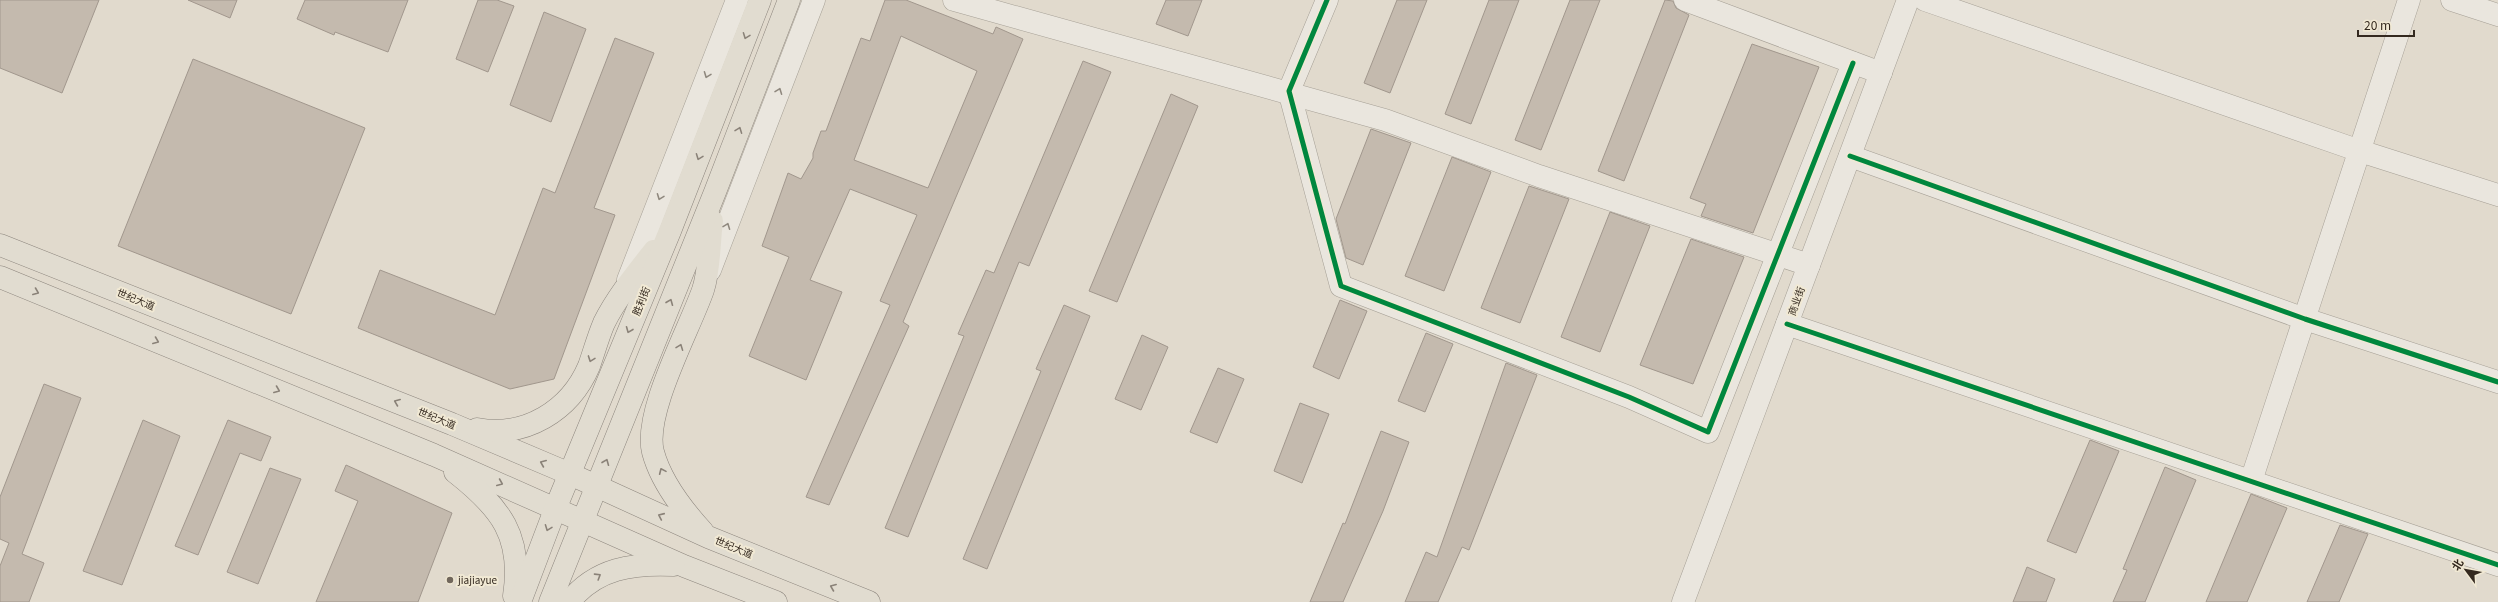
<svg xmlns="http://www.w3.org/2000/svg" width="2498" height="602" font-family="Georgia,'Noto Sans SC',serif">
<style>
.building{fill:#c4baae;stroke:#a1978d;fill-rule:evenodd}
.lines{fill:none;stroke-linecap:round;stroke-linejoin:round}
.minor-casing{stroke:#a6a096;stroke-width:23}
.tertiary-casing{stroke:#a6a096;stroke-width:23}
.primary-casing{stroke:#8c857d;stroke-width:23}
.minor{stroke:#eae6de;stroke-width:22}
.tertiary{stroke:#eae6de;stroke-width:22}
.primary{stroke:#e1dcd0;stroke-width:22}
.cycleway-casing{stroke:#f1e9d4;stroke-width:8}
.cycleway{stroke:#00873e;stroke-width:5}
.oneway{stroke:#8a8278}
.oneway2{stroke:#8f887e}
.poi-dot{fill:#71675c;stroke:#f1e9d4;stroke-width:1.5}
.labels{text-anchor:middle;stroke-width:4;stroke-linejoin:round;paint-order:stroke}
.street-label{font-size:10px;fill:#34291f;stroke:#f1e9d4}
.poi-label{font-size:10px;fill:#34291f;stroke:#f1e9d4;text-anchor:start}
</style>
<rect width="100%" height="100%" fill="#e1dacd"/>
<g class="building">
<polygon points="0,0 99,0 62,93 0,68"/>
<polygon points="188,0 237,0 230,18"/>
<polygon points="305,0 408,0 388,52 335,32 334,35 297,19"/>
<polygon points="478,0 497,0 514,6 488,72 456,59"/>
<path d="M885 0H906L993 34 996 27 1023 39 903 322 909 326 829 505 806 497 890 305 880 301 917 215 850 189 810 280 842 292 806 380 749 356 789 257 762 246 788 173 801 179 813 158V153L821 131H826L861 38 870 41ZM901 36 977 71 928 188 854 160Z"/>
<polygon points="1166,0 1202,0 1188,36 1156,24"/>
<polygon points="1397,0 1427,0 1390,93 1364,83"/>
<polygon points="1489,0 1519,0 1471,124 1445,114"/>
<polygon points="1570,0 1600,0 1541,150 1515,140"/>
<polygon points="1665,0 1673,1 1676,8 1689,15 1624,181 1598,171"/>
<polygon points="544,12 586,29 551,122 510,105"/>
<polygon points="615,38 654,53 594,208 615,215 554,379 510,389 358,328 380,270 495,315 543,188 555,193"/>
<polygon points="1752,44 1819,67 1753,233 1701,216 1706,204 1690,198"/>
<polygon points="193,59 365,128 291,314 118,246"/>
<polygon points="1083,61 1111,72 1029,266 1019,262 908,537 885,528 964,336 958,334 986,270 994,273"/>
<polygon points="1171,94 1198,106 1117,302 1089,291"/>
<polygon points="1371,129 1411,143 1363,265 1346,258 1336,219"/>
<polygon points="1452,157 1491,172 1444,291 1405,276"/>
<polygon points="1529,186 1569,199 1520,323 1481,308"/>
<polygon points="1610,212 1650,226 1600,352 1561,337"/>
<polygon points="1691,239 1744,257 1693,384 1640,365"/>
<polygon points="1340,300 1367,311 1339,379 1313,367"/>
<polygon points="1064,305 1090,316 987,569 963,559 1041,371 1036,369"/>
<polygon points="1426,333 1453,344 1425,412 1398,401"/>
<polygon points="1142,335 1168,347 1141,410 1115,399"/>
<polygon points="1506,363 1537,375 1469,550 1462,547 1438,602 1405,602 1426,552 1437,557"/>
<polygon points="1218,368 1244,379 1217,443 1190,432"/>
<polygon points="44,384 81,398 22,554 44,563 29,602 0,602 0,566 9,543 0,539 0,497"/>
<polygon points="1300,403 1329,414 1302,483 1274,471"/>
<polygon points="143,420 180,436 122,585 83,571"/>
<polygon points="228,420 271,437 261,461 240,453 198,555 175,546"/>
<polygon points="1381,431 1409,442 1383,511 1343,602 1310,602 1343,523 1345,524"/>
<polygon points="2090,440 2119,451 2076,553 2047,541"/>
<polygon points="346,465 452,513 418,602 316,602 358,501 335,491"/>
<polygon points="2165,467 2196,480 2145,602 2113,602 2127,570 2123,569"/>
<polygon points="270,468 301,479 258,584 227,572"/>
<polygon points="2251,494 2287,508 2247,602 2206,602"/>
<polygon points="2340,525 2368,534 2339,602 2307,602"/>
<polygon points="2027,567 2055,579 2046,602 2013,602"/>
</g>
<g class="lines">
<defs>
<g id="minor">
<polyline points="954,0 1385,120 1539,176 1809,265"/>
<polyline points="1327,0 1289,91 1341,286 1629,397 1708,432 1853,63"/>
<polyline points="1685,0 1881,73"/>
<polyline points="1925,0 2360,151 2498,195"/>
<polyline points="2452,0 2498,15"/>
<polyline points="1850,156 2305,319 2498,382"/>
<polyline points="710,270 814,0"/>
<polyline points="628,280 737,0"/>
<polyline points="1787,324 2498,565"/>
<polyline points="2251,481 2409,0"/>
</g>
<polyline id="tertiary" points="1683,602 1908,0"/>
<g id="primary">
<polyline points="0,245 452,424 570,474 708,537 869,602"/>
<polyline points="0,277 434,455 684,566 776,602"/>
<path d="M477 429C525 438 570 411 589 366 594 352 598 337 604 323 617 297 636 274 654 251"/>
<path d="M455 472C501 508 523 536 514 596"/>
<path d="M703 532C682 509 661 482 653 452 643 413 689 330 703 290 710 269 709 243 712 221"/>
<polyline points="520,602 556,507 670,231 760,0"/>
<polyline points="550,602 715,192 789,0"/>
<path d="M569 602C596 568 633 563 674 565"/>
</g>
</defs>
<use href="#minor" class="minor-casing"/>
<use href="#tertiary" class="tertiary-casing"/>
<use href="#primary" class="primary-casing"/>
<use href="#minor" class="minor"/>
<use href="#tertiary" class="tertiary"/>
<use href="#primary" class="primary"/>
<defs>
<g id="cycleway">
<polyline points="1327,0 1289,91 1341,286 1629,397 1708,432 1853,63"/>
<polyline points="1850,156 2305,319 2498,382"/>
<polyline points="1787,324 2498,565"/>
</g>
</defs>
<use href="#cycleway" class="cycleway-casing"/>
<use href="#cycleway" class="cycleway"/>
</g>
<defs><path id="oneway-chevron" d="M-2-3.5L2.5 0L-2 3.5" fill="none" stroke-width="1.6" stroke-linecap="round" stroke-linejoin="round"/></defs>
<g class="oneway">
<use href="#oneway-chevron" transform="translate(746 36) rotate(111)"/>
<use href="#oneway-chevron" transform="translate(739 130) rotate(-69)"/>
<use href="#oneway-chevron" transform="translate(699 157) rotate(111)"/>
<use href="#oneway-chevron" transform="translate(36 292) rotate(22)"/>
<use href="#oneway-chevron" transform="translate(670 302) rotate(-68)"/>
<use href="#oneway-chevron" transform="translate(629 330) rotate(112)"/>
<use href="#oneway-chevron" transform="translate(156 341) rotate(22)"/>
<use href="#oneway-chevron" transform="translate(680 347) rotate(-69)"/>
<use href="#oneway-chevron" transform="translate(591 359) rotate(110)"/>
<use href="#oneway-chevron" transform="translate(277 390) rotate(22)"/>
<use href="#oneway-chevron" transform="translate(397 402) rotate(-158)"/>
<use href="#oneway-chevron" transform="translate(606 462) rotate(-68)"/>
<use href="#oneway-chevron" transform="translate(543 463) rotate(-157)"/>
<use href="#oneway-chevron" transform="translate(662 471) rotate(-114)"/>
<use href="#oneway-chevron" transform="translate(500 483) rotate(23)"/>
<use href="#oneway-chevron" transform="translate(661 516) rotate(-156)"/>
<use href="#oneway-chevron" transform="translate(548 528) rotate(111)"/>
<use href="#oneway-chevron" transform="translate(598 576) rotate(-32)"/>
<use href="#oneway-chevron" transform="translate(833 587) rotate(-158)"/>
</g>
<g class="oneway2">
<use href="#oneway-chevron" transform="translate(707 75) rotate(111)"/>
<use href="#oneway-chevron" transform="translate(779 91) rotate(-69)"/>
<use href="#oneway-chevron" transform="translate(660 197) rotate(111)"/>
<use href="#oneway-chevron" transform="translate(727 226) rotate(-69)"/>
</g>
<circle class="poi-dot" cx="450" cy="580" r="4"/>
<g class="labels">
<g class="street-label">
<text transform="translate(136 299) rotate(22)" y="4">世纪大道</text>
<text transform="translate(641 301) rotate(-68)" y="4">胜利街</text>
<text transform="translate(1796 301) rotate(-70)" y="4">商业街</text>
<text transform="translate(437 418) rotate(22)" y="4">世纪大道</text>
<text transform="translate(734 547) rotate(22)" y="4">世纪大道</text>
</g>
<g class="poi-label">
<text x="458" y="584">jiajiayue</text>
</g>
</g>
<g transform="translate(2466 570) rotate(302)" stroke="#f1e9d4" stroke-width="3" paint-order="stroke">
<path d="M0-3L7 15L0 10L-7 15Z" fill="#34291f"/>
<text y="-6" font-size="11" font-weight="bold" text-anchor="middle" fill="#34291f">北</text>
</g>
<path d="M2358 30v6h56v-6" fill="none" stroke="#34291f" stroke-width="2"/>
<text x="2364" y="30" font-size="12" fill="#34291f" stroke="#f1e9d4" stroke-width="3" paint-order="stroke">20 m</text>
</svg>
